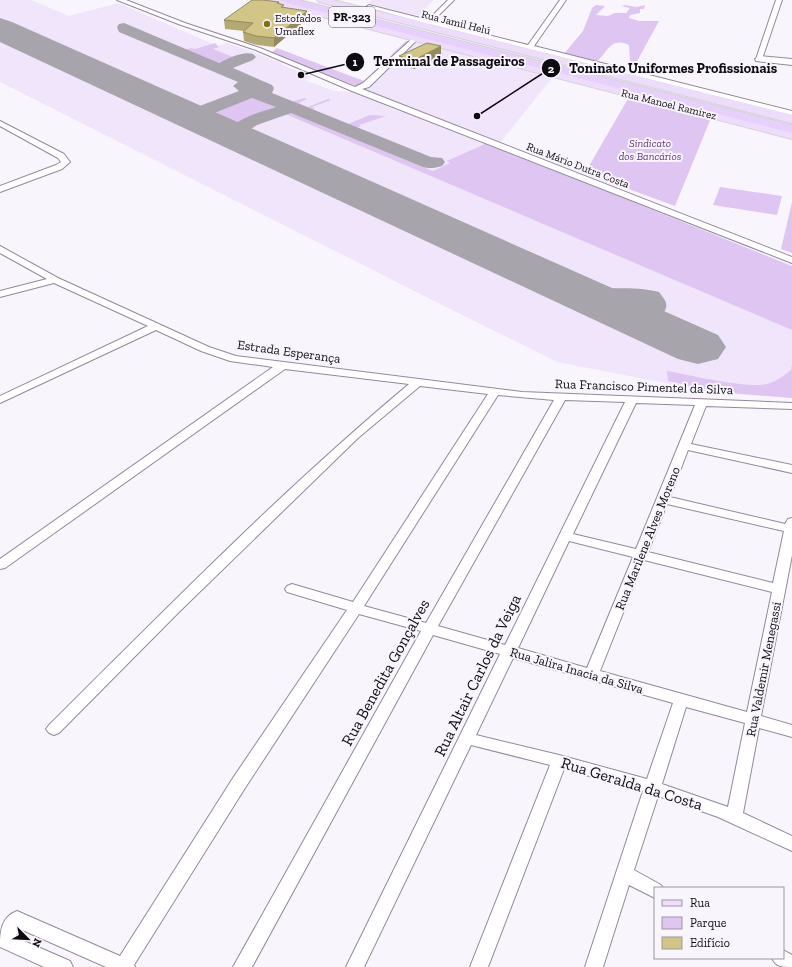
<svg xmlns="http://www.w3.org/2000/svg" width="792" height="967" font-family="'Zilla Slab',serif">
<style>
.built{fill:#f1e5fb}
.green{fill:#dec5f2}
.lines{fill:none;stroke-linecap:round;stroke-linejoin:round}
.taxiway{fill:#a8a4ab;fill-rule:evenodd}
.runway{fill:#a8a4ab;fill-rule:evenodd}
.minor-casing{stroke:#93889b;stroke-width:2}
.tertiary-casing{stroke:#93889b;stroke-width:2}
.primary-casing{stroke:#d4d3d4;stroke-width:2}
.trunk-casing{stroke:#d4d3d4;stroke-width:2}
.minor{fill:#fff;fill-rule:evenodd}
.tertiary{fill:#fff;fill-rule:evenodd}
.primary{fill:#eedcfd;fill-rule:evenodd}
.trunk{fill:#e8d0fc;fill-rule:evenodd}
.wall{fill:#b5a973}
.shaded-wall{fill:#938a5e}
.building{fill:#d2c586;stroke:#938a5e}
.poi-dot{fill:#827010;stroke:#f9f5fd;stroke-width:1.5}
.labels{text-anchor:middle;stroke-width:4;stroke-linejoin:round;paint-order:stroke}
.far-poi-label{font-size:11px;fill:#0f0b12;stroke:#f9f5fd;text-anchor:start}
.far-street-label{font-size:11px;fill:#0f0b12;stroke:#f9f5fd}
.far-park-label{font-size:11px;font-style:italic;fill:#5e3779;stroke:#f9f5fd}
.shield{fill:#f9f5fd;stroke:#555158;stroke-width:1}
.shield-label{font-size:12px;font-weight:bold;fill:#0f0b12}
.street-label{font-size:13px;fill:#0f0b12;stroke:#f9f5fd}
.near-street-label{font-size:16px;fill:#0f0b12;stroke:#f9f5fd}
.leader{fill:none;stroke:#0f0b12;stroke-width:1.5}
.callout-dot{fill:#0f0b12;stroke:#f9f5fd;stroke-width:1.5}
.mark-label{font-size:12px;text-anchor:middle;font-weight:bold;fill:#fff}
.callout-label{font-size:14px;text-anchor:middle;font-weight:bold;fill:#0f0b12;stroke:#f9f5fd;stroke-width:4;stroke-linejoin:round;paint-order:stroke}
</style>
<rect width="100%" height="100%" fill="#f9f5fd"/>
<g class="built">
<polygon points="0,0 31,0 69,16 118,3 218,46 227,43 266,56 265,57 283,63 282,65 311,77 305,80 334,91 356,92 400,112 404,111 487,143 470,150 792,302 792,398 716,393 557,362 436,302 0,82"/>
<polygon points="372,0 434,0 418,16 368,3"/>
<polygon points="417,41 552,78 500,143 364,90"/>
</g>
<g class="green">
<path d="M596 5 605 6 596 15 608 16 615 13H626L630 8 621 6 625 5 636 7 645 5 644 9H640V13L630 15 629 18 639 21H659L635 65H633L630 61 629 45C610 36 608 53 596 62L563 55 583 31 592 8Z"/>
<polygon points="406,41 411,41 365,84 357,86 271,53 277,48 364,81"/>
<polygon points="215,43 219,47 213,49 233,57 215,64 182,51 191,48 195,49"/>
<polygon points="629,97 711,118 675,206 585,173"/>
<path d="M254 98 266 99 285 107 234 126 218 119 213 115C217 105 243 99 254 98Z"/>
<polygon points="304,98 307,99 299,103 308,107 328,99 331,100 312,107 315,109 308,111 288,103"/>
<polygon points="289,111 433,171 450,163 447,161 487,143 792,266 792,330 283,113"/>
<polygon points="370,115 386,116 359,125 361,126 352,130 343,126"/>
<polygon points="720,187 782,196 777,215 713,205"/>
<polygon points="792,202 792,253 781,249"/>
<path d="M792 364V398L719 392 668 381 667 371C691 375 746 389 767 384 776 382 783 376 791 370Z"/>
</g>
<g class="lines">
<g class="taxiway">
<path d="M124 23 219 63C229 58 243 51 253 54L256 57 253 60 233 68 272 85 274 88 272 93 431 157 442 158 445 162 442 166C435 168 430 169 423 167L291 113 257 125 243 134 239 139 233 140 227 139 224 135C236 118 258 113 276 107L252 98 209 115 208 116 210 121 208 125 202 126 196 125 191 116 197 107 239 91 233 86 238 82 119 32 117 27 119 24Z"/>
<path d="M580 286C607 291 631 285 659 292 661 295 665 299 666 303 669 314 649 326 640 326 637 327 634 326 631 325L628 320 631 315 644 306 643 302H598L572 298 569 293 572 288Z"/>
</g>
<polygon class="runway" points="0,18 12,22 718,335 726,347 718,359 698,364 678,359 0,42"/>
<defs>
<g id="minor">
<polygon points="117,0 126,0 185,23 260,48 355,87 363,83 414,37 418,37 418,39 369,87 362,89 792,257 792,263 352,91 256,50 181,25"/>
<polygon points="448,0 454,0 433,21 528,45 560,0 566,0 534,46 792,111 792,115 430,24 427,27 423,27 422,26 425,23 366,7 369,5 428,20"/>
<polygon points="776,0 782,0 762,59 757,60 756,59"/>
<polygon points="0,121 64,154 70,162 62,169 0,192 0,186 56,165 61,162 58,158 0,126"/>
<path d="M0 246 58 278 209 347 236 356 522 392 792 403V409L706 406 691 444 792 465V473L688 450 670 497 785 524 788 519 792 518V555L761 716 792 725V737L759 728 743 813 792 836V851L718 817 658 796 634 870 661 885 663 888H655V898L629 885 603 967H585L643 791 564 769 488 967H470L550 765 471 745 364 967H346L500 654 433 635 252 967H233L421 631 359 614 245 788 134 965 135 967H106L20 929 15 937 70 961 73 967H44L0 947C0 932 1 917 17 911L120 956 233 778 347 610 287 592 285 589 287 586 292 584 353 602 488 394 420 386 358 438 180 611 59 733 54 735 49 733 46 729 49 725C166 609 282 490 409 384L285 369 5 568 0 569V559L273 367 230 361 201 351 156 330 0 403V396L148 326 54 283 0 297V291L47 279 0 253ZM498 395 554 400 426 623 364 606ZM565 400 625 402 505 645 438 626ZM636 403 695 405 636 549 573 534ZM667 504 784 531 773 583 648 552ZM569 541 633 557 587 668 518 648ZM644 560 772 592 747 712 600 671ZM513 658 673 703 647 779 559 755 476 735ZM686 707 745 723 728 807 662 784Z"/>
<path d="M783 950 792 955V967C782 967 776 967 772 958H783Z"/>
</g>
<polygon id="tertiary" points="759,56 792,59 792,65 756,61 755,59"/>
<g id="primary">
<polygon points="263,0 279,0 792,131 792,139 265,2"/>
<polygon points="317,0 333,0 792,115 792,123 319,2"/>
</g>
<polygon id="trunk" points="282,0 299,0 792,125 792,133 283,2"/>
</defs>
<use href="#minor" class="minor-casing"/>
<use href="#tertiary" class="tertiary-casing"/>
<use href="#primary" class="primary-casing"/>
<use href="#trunk" class="trunk-casing"/>
<use href="#minor" class="minor"/>
<use href="#tertiary" class="tertiary"/>
<use href="#primary" class="primary"/>
<use href="#trunk" class="trunk"/>
</g>
<g class="wall">
<polygon points="279,2 279,4 285,8 307,19 274,47 257,45 244,41 243,32 244,31 225,29 224,20"/>
<polygon points="399,56 441,56 414,69 399,65"/>
</g>
<g class="shaded-wall">
<polygon points="307,11 307,19 274,47 274,38"/>
<polygon points="441,46 441,56 414,69 414,60"/>
</g>
<g class="building">
<polygon points="252,0 263,0 279,2 277,3 284,5 281,7 307,11 274,38 256,36 243,32 253,23 224,20"/>
<polygon points="427,43 441,46 414,60 399,56"/>
</g>
<circle class="poi-dot" cx="267" cy="24" r="4"/>
<g class="labels">
<g class="far-poi-label">
<text x="275" y="22">Estofados<tspan x="275" dy="13">Umaflex</tspan></text>
</g>
<g class="far-street-label">
<text transform="translate(456 22) rotate(14)" y="4">Rua Jamil Helú</text>
<text transform="translate(669 104) rotate(14)" y="4">Rua Manoel Ramirez</text>
<text transform="translate(578 165) rotate(21)" y="4">Rua Mário Dutra Costa</text>
</g>
<g class="far-park-label">
<text x="650" y="147">Sindicato<tspan x="650" dy="13">dos Bancários</tspan></text>
</g>
<rect class="shield" x="329" y="7" width="46" height="20" rx="3"/>
<g class="shield-label">
<text x="352" y="21">PR-323</text>
</g>
<g class="street-label">
<text transform="translate(289 351) rotate(8)" y="5">Estrada Esperança</text>
<text transform="translate(644 386) rotate(2)" y="5">Rua Francisco Pimentel da Silva</text>
<text transform="translate(647 538) rotate(-68)" y="5">Rua Marilene Alves Moreno</text>
<text transform="translate(763 669) rotate(-79)" y="5">Rua Valdemir Menegassi</text>
<text transform="translate(577 670) rotate(16)" y="5">Rua Jalira Inacia da Silva</text>
</g>
<g class="near-street-label">
<text transform="translate(385 672) rotate(-61)" y="6">Rua Benedita Gonçalves</text>
<text transform="translate(477 675) rotate(-64)" y="6">Rua Altair Carlos da Veiga</text>
<text transform="translate(632 783) rotate(17)" y="6">Rua Geralda da Costa</text>
</g>
</g>
<path class="leader" d="M301 75L355 62M477 116L551 68"/>
<g class="callout-dot">
<circle cx="301" cy="75" r="4"/>
<circle cx="477" cy="116" r="4"/>
<circle cx="355" cy="62" r="10"/>
<circle cx="551" cy="68" r="10"/>
</g>
<g class="mark-label">
<text x="355" y="66">1</text>
<text x="551" y="73">2</text>
</g>
<g class="callout-label">
<text x="449" y="66">Terminal de Passageiros</text>
<text x="673" y="73">Toninato Uniformes Profissionais</text>
</g>
<rect x="654" y="887" width="130" height="72" fill="#f9f5fd" stroke="#9b979f"/>
<rect x="662" y="900" width="20" height="6" fill="#eedcfd" stroke="#9b979f"/>
<text x="690" y="907" font-size="12" fill="#0f0b12">Rua</text>
<rect x="662" y="917" width="20" height="12" fill="#dec5f2" stroke="#9b979f"/>
<text x="690" y="927" font-size="12" fill="#0f0b12">Parque</text>
<rect x="662" y="937" width="20" height="12" fill="#d2c586" stroke="#9b979f"/>
<text x="690" y="947" font-size="12" fill="#0f0b12">Edifício</text>
<g transform="translate(28 939) rotate(114)" stroke="#f9f5fd" stroke-width="3" paint-order="stroke">
<path d="M0-3L7 15L0 10L-7 15Z" fill="#0f0b12"/>
<text y="-6" font-size="11" font-weight="bold" text-anchor="middle" fill="#0f0b12">N</text>
</g>
</svg>
